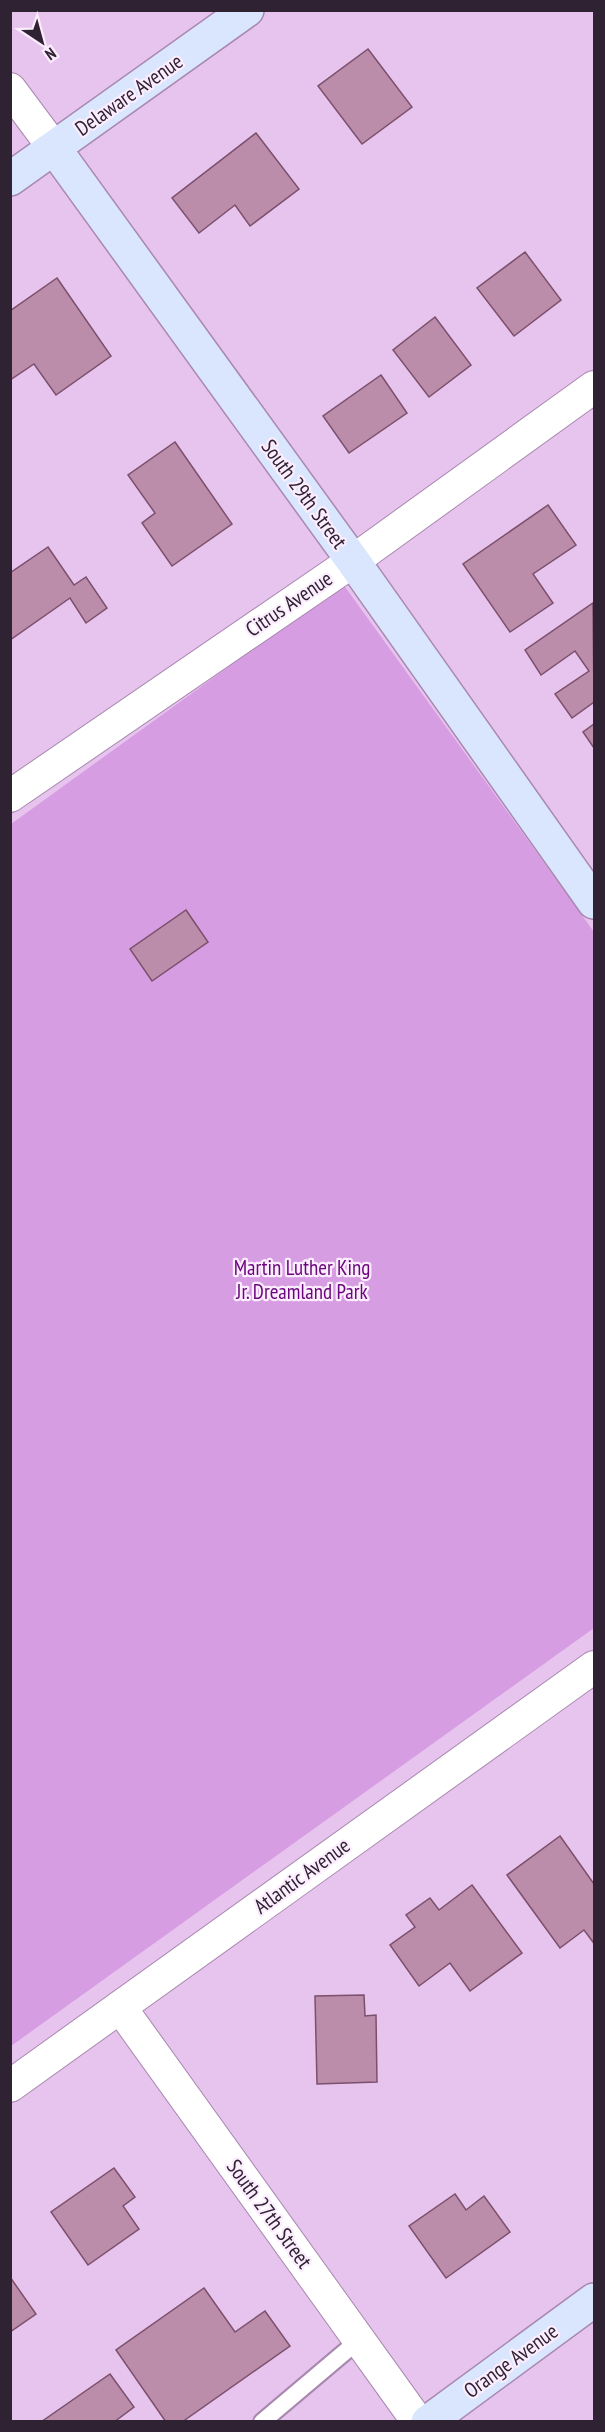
<svg xmlns="http://www.w3.org/2000/svg" width="605" height="2432" font-family="'PT Sans Narrow',sans-serif">
<style>
.green{fill:#d79de3}
.building{fill:#bc8daa;stroke:#7b506c;stroke-width:1.5}
.lines{fill:none;stroke-linecap:round;stroke-linejoin:round}
.lane-casing{stroke:#a988b0;stroke-width:20}
.street-casing{stroke:#a988b0;stroke-width:34}
.secondary-casing{stroke:#a988b0;stroke-width:36}
.lane{stroke:#fff;stroke-width:16}
.street{stroke:#fff;stroke-width:32}
.secondary{stroke:#d9e6fd;stroke-width:33}
.labels{text-anchor:middle;stroke-width:4.5;stroke-linejoin:round;paint-order:stroke}
.street-label{font-size:21px;fill:#2f2232;stroke:#fcedfe}
.park-label{font-size:21px;fill:#6a067b;stroke:#fcedfe}
</style>
<rect width="100%" height="100%" fill="#e7c4ee"/>
<polygon class="green" points="343,584 594,932 594,1628 11,2046 11,824"/>
<g class="building">
<polygon points="368,49 412,107 362,144 318,86"/>
<polygon points="256,133 299,189 250,226 235,205 199,233 172,198"/>
<polygon points="525,252 561,300 514,336 477,288"/>
<polygon points="57,278 111,356 56,395 34,364 10,380 10,311"/>
<polygon points="435,317 471,365 429,397 393,350"/>
<polygon points="381,375 407,413 349,453 323,416"/>
<polygon points="175,442 232,524 172,566 142,523 155,513 128,475"/>
<polygon points="548,505 576,545 533,574 553,603 510,632 463,564"/>
<polygon points="48,547 74,585 86,577 107,608 86,623 70,598 10,640 10,573"/>
<polygon points="593,603 594,702 572,718 555,694 589,671 575,651 541,675 525,650"/>
<polygon points="594,724 594,748 583,732"/>
<polygon points="186,910 208,942 152,981 130,949"/>
<polygon points="560,1836 594,1884 594,1941 593,1942 584,1930 560,1948 507,1875"/>
<polygon points="472,1885 522,1953 470,1991 450,1963 419,1986 390,1945 415,1927 406,1915 430,1898 439,1910"/>
<polygon points="364,1995 365,2016 376,2015 377,2082 317,2084 315,1996"/>
<polygon points="114,2168 135,2197 123,2206 139,2229 88,2265 51,2212"/>
<polygon points="455,2194 466,2210 484,2196 510,2232 446,2278 409,2226"/>
<polygon points="10,2277 36,2314 10,2332"/>
<polygon points="204,2288 235,2332 265,2311 290,2346 182,2422 166,2422 116,2350"/>
<polygon points="110,2374 134,2407 114,2422 41,2422"/>
</g>
<g class="lines">
<defs>
<polyline id="lane" points="262,2422 359,2340"/>
<g id="street">
<polyline points="10,89 54,148"/>
<polyline points="10,796 353,561 594,387"/>
<polyline points="120,2007 418,2422"/>
<polyline points="10,2086 594,1667"/>
</g>
<g id="secondary">
<polyline points="54,148 353,561 594,902"/>
<polyline points="10,179 247,10"/>
<polyline points="428,2422 594,2300"/>
</g>
</defs>
<use href="#lane" class="lane-casing"/>
<use href="#street" class="street-casing"/>
<use href="#secondary" class="secondary-casing"/>
<use href="#lane" class="lane"/>
<use href="#street" class="street"/>
<use href="#secondary" class="secondary"/>
</g>
<g class="labels">
<g class="street-label">
<text transform="translate(129 95) rotate(-35)" y="7">Delaware Avenue</text>
<text transform="translate(304 494) rotate(54)" y="7">South 29th Street</text>
<text transform="translate(289 604) rotate(-34)" y="7">Citrus Avenue</text>
<text transform="translate(302 1876) rotate(-36)" y="7">Atlantic Avenue</text>
<text transform="translate(269 2214) rotate(54)" y="7">South 27th Street</text>
<text transform="translate(511 2361) rotate(-36)" y="7">Orange Avenue</text>
</g>
<g class="park-label">
<text x="302" y="1275">Martin Luther King<tspan x="302" dy="24">Jr. Dreamland Park</tspan></text>
</g>
</g>
<rect width="605" height="2432" fill="none" stroke="#2f2232" stroke-width="24"/>
<g transform="translate(42 42) rotate(144)" stroke="#fcedfe" stroke-width="4.5" paint-order="stroke">
<path d="M0-4.5L10 22L0 15L-10 22Z" fill="#2f2232"/>
<text y="-9" font-size="16" font-weight="bold" text-anchor="middle" fill="#2f2232">N</text>
</g>
</svg>
